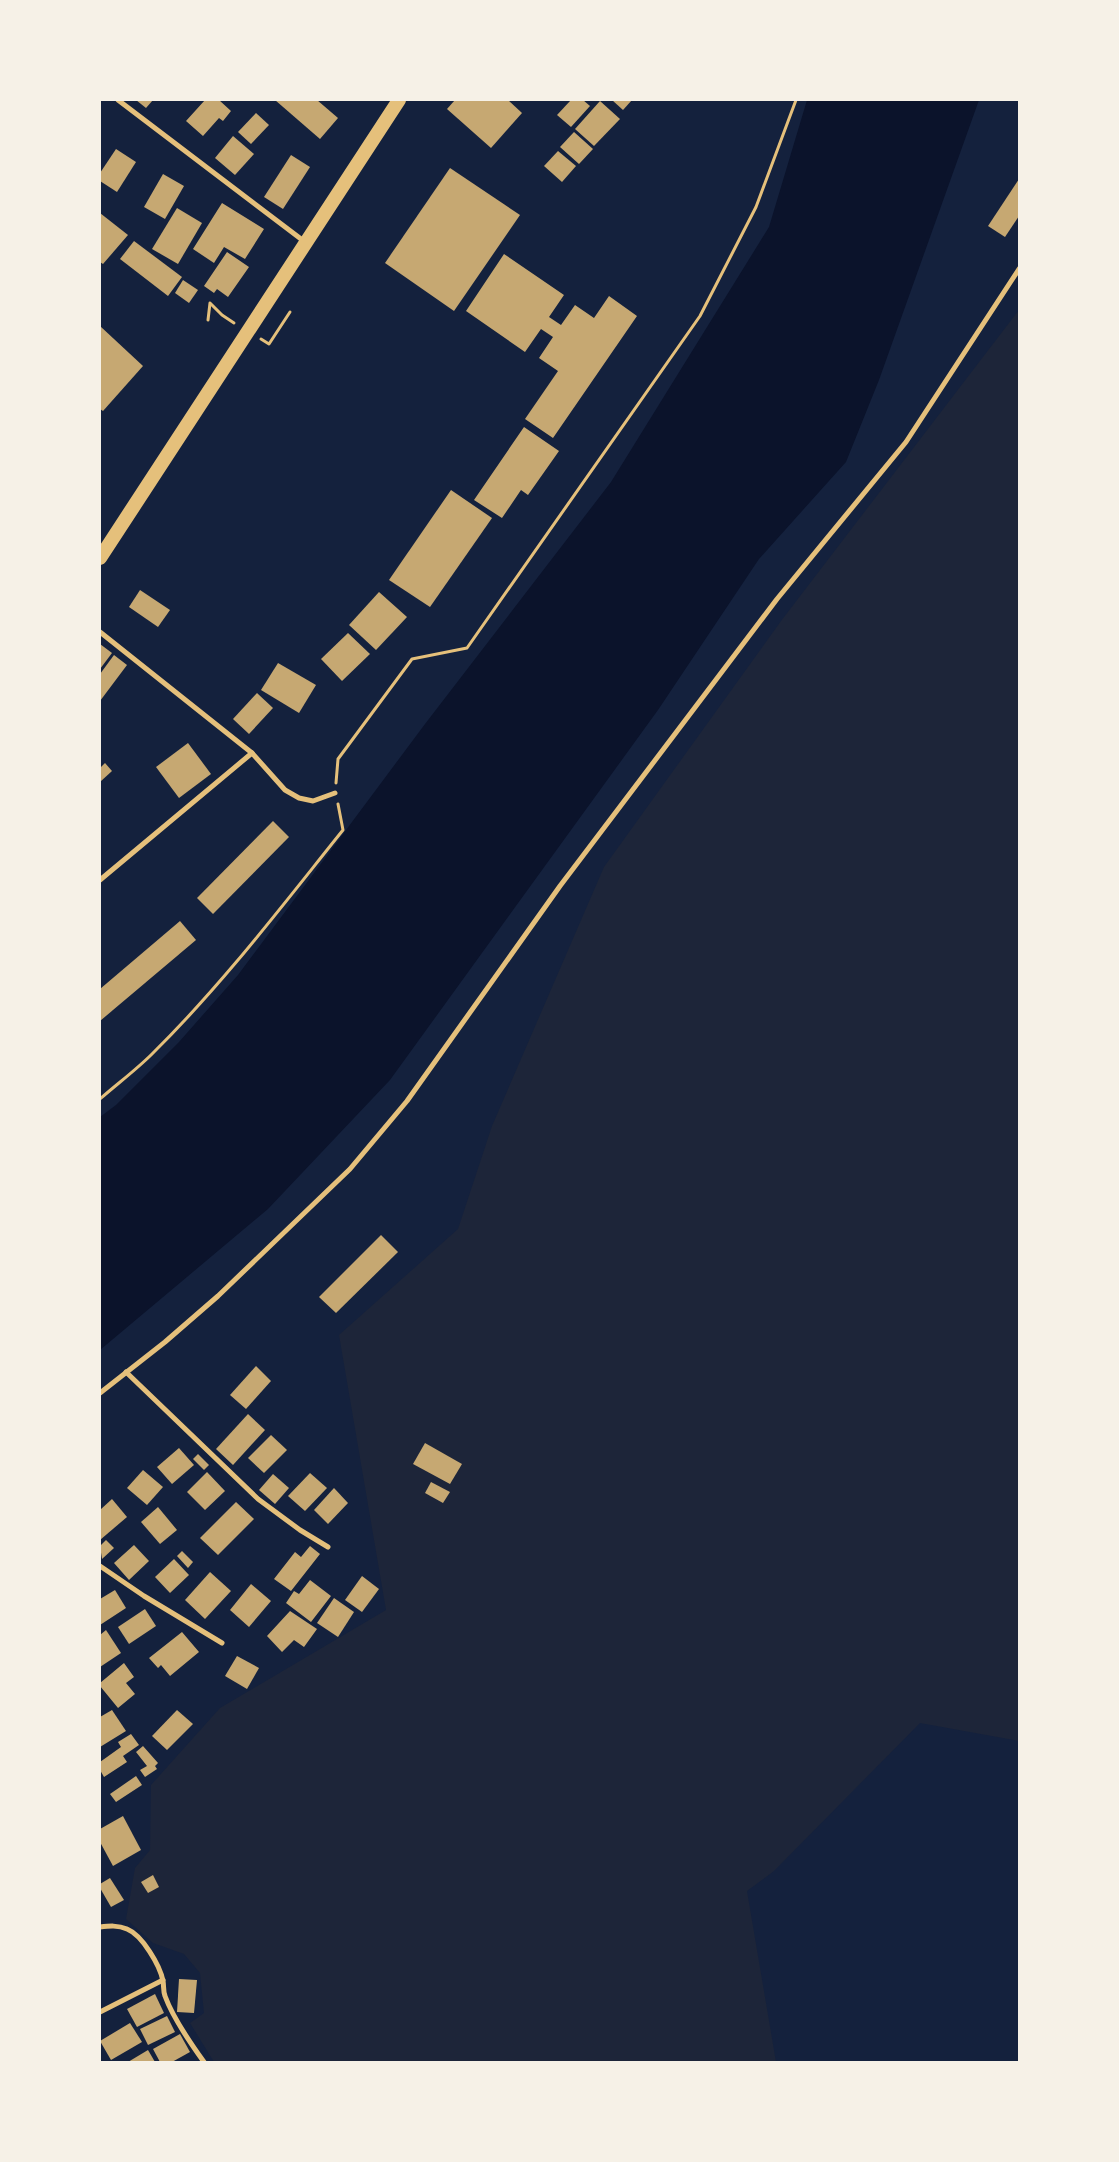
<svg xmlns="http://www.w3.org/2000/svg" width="1119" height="2162" font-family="Rubik,sans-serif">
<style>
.green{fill:#1d2539}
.water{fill:#0b132b}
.building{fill:#c6a872}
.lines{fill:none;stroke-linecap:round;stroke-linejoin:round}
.path{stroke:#e5c07b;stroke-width:3}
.minor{stroke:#e5c07b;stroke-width:5}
.trunk{stroke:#e5c07b;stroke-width:14}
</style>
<rect width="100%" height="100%" fill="#14213d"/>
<polygon class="green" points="1019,310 1019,1741 920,1723 774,1871 747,1891 776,2062 214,2062 190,2023 204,2013 200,1973 184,1954 153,1943 126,1919 135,1868 150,1850 151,1785 220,1708 386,1610 339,1335 458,1229 492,1126 604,867 781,621"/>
<polygon class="water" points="807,100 979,100 879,380 846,462 759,559 658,710 390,1080 268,1209 100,1350 100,1117 116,1105 179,1042 238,975 425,724 611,482 769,227"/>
<g class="building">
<polygon points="136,100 153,100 146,108"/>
<polygon points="205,100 219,100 231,111 223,121 219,118 203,136 186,121"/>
<polygon points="275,100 317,100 338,118 320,139"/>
<polygon points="455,100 508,100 522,113 491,148 447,109"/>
<polygon points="571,100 583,100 590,106 571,127 557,115"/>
<polygon points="612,100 632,100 623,110"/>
<polygon points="600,101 620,119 594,146 575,129"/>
<polygon points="256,113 269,125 251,144 238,132"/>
<polygon points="574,132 593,149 579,164 560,147"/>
<polygon points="233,136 254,154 235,175 215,158"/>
<polygon points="116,149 136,162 117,192 100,181 100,173"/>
<polygon points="558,151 576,166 562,182 544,166"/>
<polygon points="291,155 310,167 283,209 264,197"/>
<polygon points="450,168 520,215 454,311 385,263"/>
<polygon points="163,174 184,186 165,219 144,207"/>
<polygon points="1019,179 1019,216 1005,237 988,226"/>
<polygon points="222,203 264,229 245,259 224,247 214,263 193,249"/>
<polygon points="177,208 202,223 178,264 152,249"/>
<polygon points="100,213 128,235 103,264 100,262"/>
<polygon points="134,241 182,277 168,296 120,259"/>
<polygon points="227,252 249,267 228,297 217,289 214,293 204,286"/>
<polygon points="504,254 564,295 549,317 561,325 575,305 594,318 609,296 637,316 553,438 525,419 558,371 539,358 553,337 541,329 525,352 466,311"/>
<polygon points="183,280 198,290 189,303 175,293"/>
<polygon points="100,326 143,366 103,411 100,409"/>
<polygon points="524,427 559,451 528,495 521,490 502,518 474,500"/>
<polygon points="451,490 492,518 430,607 389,580"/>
<polygon points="140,590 170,610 158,627 129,607"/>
<polygon points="379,592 407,617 376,650 349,625"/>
<polygon points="348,633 370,654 342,681 321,659"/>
<polygon points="100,644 112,653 100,669"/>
<polygon points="114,655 127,665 100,701 100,674"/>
<polygon points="278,663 316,685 299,713 261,690"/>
<polygon points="257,693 273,708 249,734 233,719"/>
<polygon points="188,743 211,774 179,798 156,767"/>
<polygon points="105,763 112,771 100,782 100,768"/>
<polygon points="273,821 289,837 213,914 197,898"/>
<polygon points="180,921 196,940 100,1021 100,989"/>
<polygon points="381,1235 398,1252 336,1313 319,1297"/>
<polygon points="256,1366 271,1381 246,1409 230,1395"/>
<polygon points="248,1414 265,1430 233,1465 216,1449"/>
<polygon points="271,1435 287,1450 264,1473 248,1458"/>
<polygon points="425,1443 462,1464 450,1484 413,1464"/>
<polygon points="179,1448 194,1465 172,1484 157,1467"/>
<polygon points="198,1454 209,1465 204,1470 193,1459"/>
<polygon points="143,1470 163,1487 147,1505 127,1488"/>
<polygon points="207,1472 225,1491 205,1510 187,1492"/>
<polygon points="310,1473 327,1488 305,1511 288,1496"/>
<polygon points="273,1474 289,1488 275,1504 259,1490"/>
<polygon points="431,1482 450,1492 443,1503 425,1493"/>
<polygon points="334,1488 348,1503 328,1524 314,1510"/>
<polygon points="112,1499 127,1517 100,1540 100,1510"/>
<polygon points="236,1502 254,1519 218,1555 200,1538"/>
<polygon points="158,1507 177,1530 160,1544 141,1522"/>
<polygon points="106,1540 114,1548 102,1559 100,1546"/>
<polygon points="134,1545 149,1561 129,1580 114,1563"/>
<polygon points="310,1546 320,1554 291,1591 274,1579 295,1552 301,1557"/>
<polygon points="182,1551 193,1562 188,1568 177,1556"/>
<polygon points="174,1559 189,1575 170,1593 155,1577"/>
<polygon points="210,1572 231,1591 205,1619 185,1600"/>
<polygon points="362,1576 379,1589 362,1612 345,1600"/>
<polygon points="310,1580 331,1596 311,1622 286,1603 294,1591 299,1594"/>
<polygon points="251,1584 271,1601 249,1627 230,1610"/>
<polygon points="115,1590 126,1608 100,1625 100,1599"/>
<polygon points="334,1598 354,1612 338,1637 317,1623"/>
<polygon points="145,1609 156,1626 129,1644 118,1627"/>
<polygon points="290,1611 317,1629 304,1647 294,1640 282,1652 267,1636"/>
<polygon points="106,1630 121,1653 100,1667 100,1635"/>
<polygon points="182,1632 199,1652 170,1676 161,1665 158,1668 149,1658"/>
<polygon points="237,1656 259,1668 247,1689 225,1676"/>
<polygon points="124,1663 134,1677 126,1683 135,1694 118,1708 100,1686 100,1683"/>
<polygon points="112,1710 126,1731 100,1747 100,1717"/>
<polygon points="177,1710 193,1724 167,1750 152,1736"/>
<polygon points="131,1734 139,1745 123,1756 127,1762 104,1777 100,1770 100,1762 121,1747 118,1742"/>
<polygon points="143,1746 158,1763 155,1766 157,1769 145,1777 140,1770 147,1766 136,1752"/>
<polygon points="136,1776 142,1785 116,1802 110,1794"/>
<polygon points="123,1816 141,1850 113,1866 100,1842 100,1829"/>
<polygon points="153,1875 159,1887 148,1893 141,1882"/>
<polygon points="110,1878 124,1900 111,1907 100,1888 100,1884"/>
<polygon points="179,1979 197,1980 194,2013 177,2012"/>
<polygon points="155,1994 164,2013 137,2027 127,2009"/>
<polygon points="167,2016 175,2032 148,2045 140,2029"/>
<polygon points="130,2023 142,2042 111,2060 100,2041"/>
<polygon points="180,2034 190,2052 172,2062 160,2062 153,2049"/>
<polygon points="148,2050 155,2062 128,2062"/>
</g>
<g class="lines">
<g class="path">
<polyline points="208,320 210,303 222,315 234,323"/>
<polyline points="261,339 269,344 290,312"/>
<polyline points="336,783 338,759 412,659 467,648 700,316 756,207 796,100"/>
<path d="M100 1099C117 1084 136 1070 152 1054 222 985 282 906 343 830L338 804"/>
</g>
<g class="minor">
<polyline points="118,100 305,242"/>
<polyline points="100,632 252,753 285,790 299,798 313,801 335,793"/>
<polyline points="100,880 252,753"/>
<polyline points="126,1372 258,1499 300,1530 328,1547"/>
<polyline points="100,1393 165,1342 218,1296 350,1169 407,1101 560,886 777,599 906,442 1019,269"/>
<polyline points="100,1566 144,1596 222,1643"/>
<path d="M100 1927C109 1926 118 1925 127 1929 142 1935 160 1965 163 1981 164 1986 163 1991 165 1996 173 2018 191 2044 204 2062"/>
<polyline points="100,2012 163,1980"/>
</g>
<polyline class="trunk" points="100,558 399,100"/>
</g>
<rect width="1119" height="2162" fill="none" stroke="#f6f1e7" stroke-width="202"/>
</svg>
